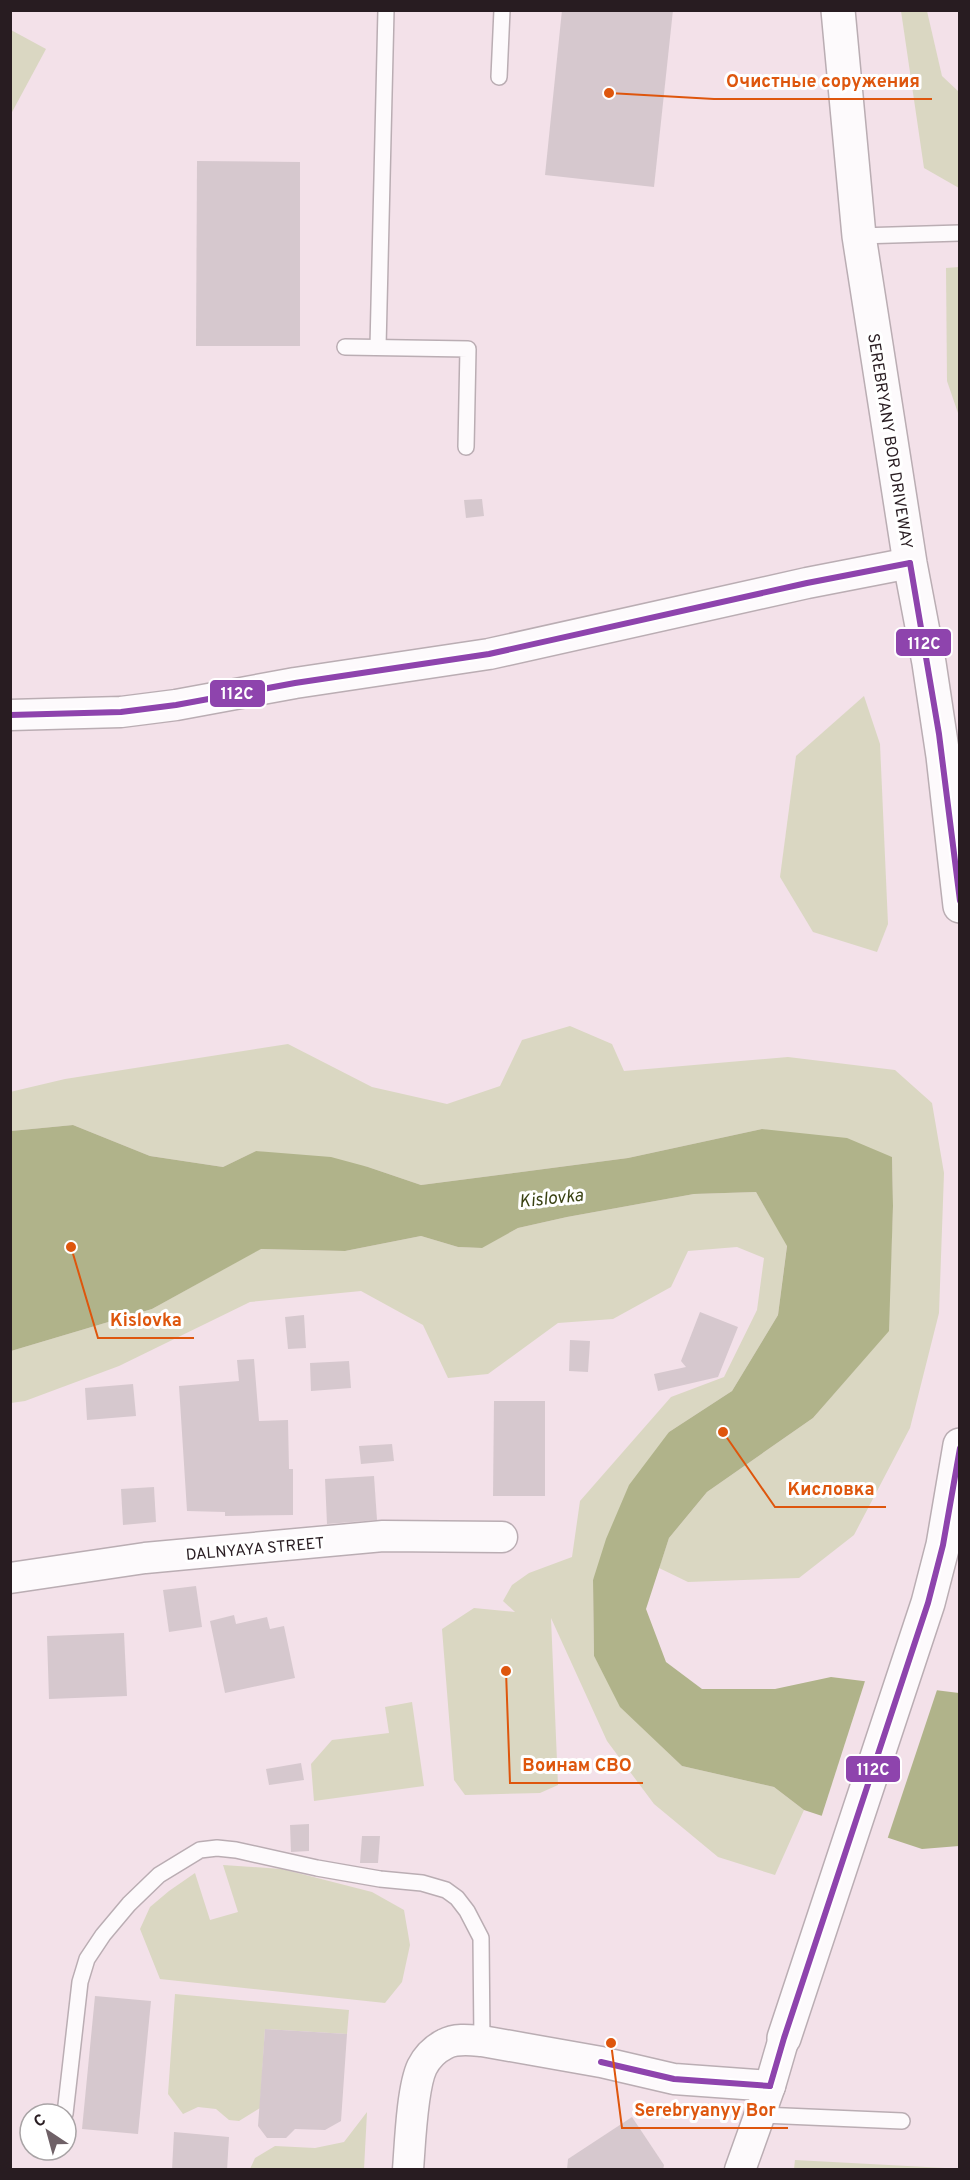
<svg xmlns="http://www.w3.org/2000/svg" width="970" height="2180" font-family="Overpass,sans-serif">
<style>
.green{fill:#dad7c2}
.water{fill:#b0b38a}
.pier{fill:#f3e1e9}
.building{fill:#d6c8ce}
.lines{fill:none;stroke-linecap:round;stroke-linejoin:round}
.lane-casing{stroke:#baadb3;stroke-width:18}
.street-casing{stroke:#baadb3;stroke-width:33}
.secondary-casing{stroke:#baadb3;stroke-width:36}
.lane{stroke:#fdfafc;stroke-width:15}
.street{stroke:#fdfafc;stroke-width:30}
.secondary{stroke:#fdfafc;stroke-width:33}
.bus-1-casing{stroke:#fff;stroke-width:10}
.bus-1{stroke:#8e44ad;stroke-width:6}
.labels{text-anchor:middle;stroke-width:6;stroke-linejoin:round;paint-order:stroke}
.street-label{font-size:16px;fill:#281c21;stroke:#fff}
.water-label{font-size:18px;font-style:italic;fill:#3a4213;stroke:#fff}
.leader{fill:none;stroke:#de560d;stroke-width:2}
.callout-dot{fill:#de560d;stroke:#fff;stroke-width:2}
.callout-label{font-size:18px;text-anchor:middle;font-weight:bold;fill:#de560d;stroke:#fff;stroke-width:6;stroke-linejoin:round;paint-order:stroke}
.line-badge{stroke:#fff;stroke-width:2}
.badge-label{font-size:16px;text-anchor:middle;font-weight:bold;fill:#fff}
</style>
<rect width="100%" height="100%" fill="#f3e1e9"/>
<g class="green">
<polygon points="901,11 927,11 942,76 959,92 959,188 924,168"/>
<polygon points="11,30 46,49 11,114"/>
<polygon points="959,267 960,267 959,416 947,381 946,268"/>
<polygon points="864,696 880,744 888,924 877,952 813,932 780,877 796,756"/>
<polygon points="570,1026 612,1044 624,1071 788,1057 895,1070 932,1103 944,1173 939,1313 910,1428 854,1535 799,1578 688,1582 659,1568 669,1538 707,1492 813,1418 888,1331 893,1206 892,1157 762,1129 628,1158 421,1185 368,1167 256,1151 223,1167 150,1156 73,1125 11,1131 10,1092 65,1079 288,1044 372,1087 447,1104 500,1086 522,1040"/>
<polygon points="756,1192 787,1245 778,1315 732,1391 669,1432 593,1580 594,1656 621,1707 682,1766 774,1787 804,1810 775,1875 718,1857 654,1804 607,1741 551,1618 558,1785 540,1793 465,1795 454,1780 442,1629 474,1608 515,1612 503,1601 512,1585 529,1573 572,1557 580,1501 671,1397 724,1377 757,1310 764,1258 737,1247 688,1251 671,1287 613,1319 558,1323 488,1374 448,1378 423,1325 361,1291 250,1302 119,1366 25,1401 11,1403 11,1351 152,1309 260,1249 345,1251 421,1236 458,1247 481,1248 518,1228 567,1217 694,1194"/>
<polygon points="412,1702 424,1786 314,1801 311,1764 332,1740 389,1733 385,1707"/>
<polygon points="223,1865 282,1869 372,1892 404,1910 410,1945 402,1982 385,2003 160,1979 140,1929 150,1907 169,1891 195,1873 210,1920 238,1912"/>
<polygon points="175,1994 349,2010 347,2034 265,2029 260,2108 239,2121 229,2120 216,2109 198,2107 183,2114 168,2094"/>
<polygon points="367,2112 364,2169 250,2169 255,2158 275,2146 315,2148 344,2142"/>
<polygon points="795,2160 945,2168 959,2169 794,2169"/>
</g>
<polygon class="water" points="73,1125 150,1156 223,1167 256,1151 331,1157 368,1167 421,1185 628,1158 762,1129 847,1138 892,1157 893,1206 889,1331 813,1418 707,1492 669,1538 646,1609 666,1662 702,1689 775,1689 831,1677 959,1693 959,1846 922,1849 804,1810 774,1787 682,1766 620,1707 594,1656 593,1580 606,1539 629,1485 669,1432 732,1391 778,1315 787,1246 756,1192 694,1194 567,1217 518,1228 482,1248 458,1247 421,1236 345,1251 261,1249 152,1309 11,1351 11,1131"/>
<polygon class="pier" points="866,1678 938,1687 887,1840 821,1818"/>
<g class="building">
<polygon points="562,10 673,10 654,187 545,175"/>
<polygon points="197,161 300,162 300,346 196,346"/>
<polygon points="482,499 484,516 466,518 464,500"/>
<polygon points="700,1312 738,1327 718,1377 658,1391 654,1374 686,1367 681,1361"/>
<polygon points="304,1315 306,1348 288,1349 285,1317"/>
<polygon points="570,1340 590,1341 588,1372 569,1371"/>
<polygon points="254,1359 259,1421 288,1420 289,1469 293,1469 293,1515 225,1516 225,1512 187,1511 179,1386 239,1381 237,1360"/>
<polygon points="349,1361 351,1388 311,1391 310,1363"/>
<polygon points="133,1384 136,1416 87,1420 85,1388"/>
<polygon points="494,1401 545,1401 545,1496 493,1496"/>
<polygon points="392,1444 394,1461 361,1464 359,1446"/>
<polygon points="374,1476 377,1520 327,1524 325,1479"/>
<polygon points="154,1487 156,1522 123,1525 121,1489"/>
<polygon points="196,1586 202,1627 169,1632 163,1590"/>
<polygon points="234,1615 236,1624 267,1617 270,1629 284,1626 295,1678 225,1693 210,1621"/>
<polygon points="124,1633 127,1696 49,1699 47,1636"/>
<polygon points="301,1763 304,1780 269,1785 266,1769"/>
<polygon points="309,1824 309,1851 291,1852 290,1825"/>
<polygon points="362,1836 380,1836 378,1863 360,1863"/>
<polygon points="95,1996 151,2001 138,2134 82,2129"/>
<polygon points="265,2029 347,2034 341,2121 325,2130 295,2129 286,2138 267,2138 258,2126"/>
<polygon points="632,2117 664,2165 663,2170 567,2170 568,2159"/>
<polygon points="174,2132 229,2137 227,2170 172,2170"/>
</g>
<g class="lines">
<defs>
<g id="lane">
<polyline points="499,77 502,10"/>
<polyline points="859,236 960,233"/>
<polyline points="345,347 468,349 466,447"/>
<polyline points="378,347 386,10"/>
<polyline points="65,2114 80,1982 87,1959 103,1935 129,1904 159,1875 200,1850 217,1848 236,1850 317,1868 380,1879 422,1883 446,1890 457,1898 467,1911 481,1938 482,2041"/>
<polyline points="761,2115 902,2121"/>
</g>
<g id="street">
<polyline points="10,715 121,712 176,705 295,683 489,654 807,583 910,563"/>
<polyline points="10,1578 145,1558 383,1536 502,1537"/>
<path d="M408 2170C410 2144 412 2088 422 2067 427 2057 435 2049 445 2044 456 2038 470 2040 482 2041L601 2062 674 2079 770 2086"/>
<polyline points="740,2170 770,2086 784,2038"/>
</g>
<g id="secondary">
<polyline points="838,10 859,236 910,563 929,663 943,756 960,906"/>
<polyline points="784,2038 928,1603 943,1545 960,1445"/>
</g>
</defs>
<use href="#lane" class="lane-casing"/>
<use href="#street" class="street-casing"/>
<use href="#secondary" class="secondary-casing"/>
<use href="#lane" class="lane"/>
<use href="#street" class="street"/>
<use href="#secondary" class="secondary"/>
<defs>
<g id="bus-1">
<polyline points="910,563 939,734 960,901"/>
<polyline points="10,715 121,712 176,705 295,683 489,654 807,583 910,563"/>
<polyline points="601,2062 674,2079 770,2086"/>
<polyline points="770,2086 784,2038 928,1603 943,1545 960,1448"/>
</g>
</defs>
<use href="#bus-1" class="bus-1-casing"/>
<use href="#bus-1" class="bus-1"/>
</g>
<g class="labels">
<g class="street-label">
<text transform="translate(891 441) rotate(81)" y="6">SEREBRYANY BOR DRIVEWAY</text>
<text transform="translate(255 1548) rotate(-5)" y="6">DALNYAYA STREET</text>
</g>
<g class="water-label">
<text transform="translate(551 1198) rotate(-6)" y="6">Kislovka</text>
</g>
</g>
<path class="leader" d="M609 93L714 99H932M71 1247L98 1338H194M723 1432L775 1507H886M506 1671L510 1783H643M611 2043L622 2128H788"/>
<g class="callout-dot">
<circle cx="609" cy="93" r="6"/>
<circle cx="71" cy="1247" r="6"/>
<circle cx="723" cy="1432" r="6"/>
<circle cx="506" cy="1671" r="6"/>
<circle cx="611" cy="2043" r="6"/>
</g>
<g class="callout-label">
<text x="823" y="87">Очистные соружения</text>
<text x="146" y="1326">Kislovka</text>
<text x="831" y="1495">Кисловка</text>
<text x="577" y="1771">Воинам СВО</text>
<text x="705" y="2116">Serebryanyy Bor</text>
</g>
<g class="line-badge">
<rect x="895" y="628" width="57" height="29" rx="6" fill="#8e44ad"/>
<rect x="209" y="679" width="57" height="29" rx="6" fill="#8e44ad"/>
<rect x="845" y="1755" width="56" height="28" rx="6" fill="#8e44ad"/>
</g>
<g class="badge-label">
<text x="924" y="649">112С</text>
<text x="237" y="699">112С</text>
<text x="873" y="1775">112С</text>
</g>
<rect width="970" height="2180" fill="none" stroke="#281c21" stroke-width="24"/>
<g transform="translate(48 2132) rotate(324)"><circle r="28" fill="#ffffff" stroke="#a9a4a6" stroke-width="1.5"/>
<path d="M0-4.5L10 22L0 15L-10 22Z" fill="#6f6167"/>
<text y="-9" font-size="16" font-weight="bold" text-anchor="middle" fill="#281c21">С</text>
</g>
</svg>
